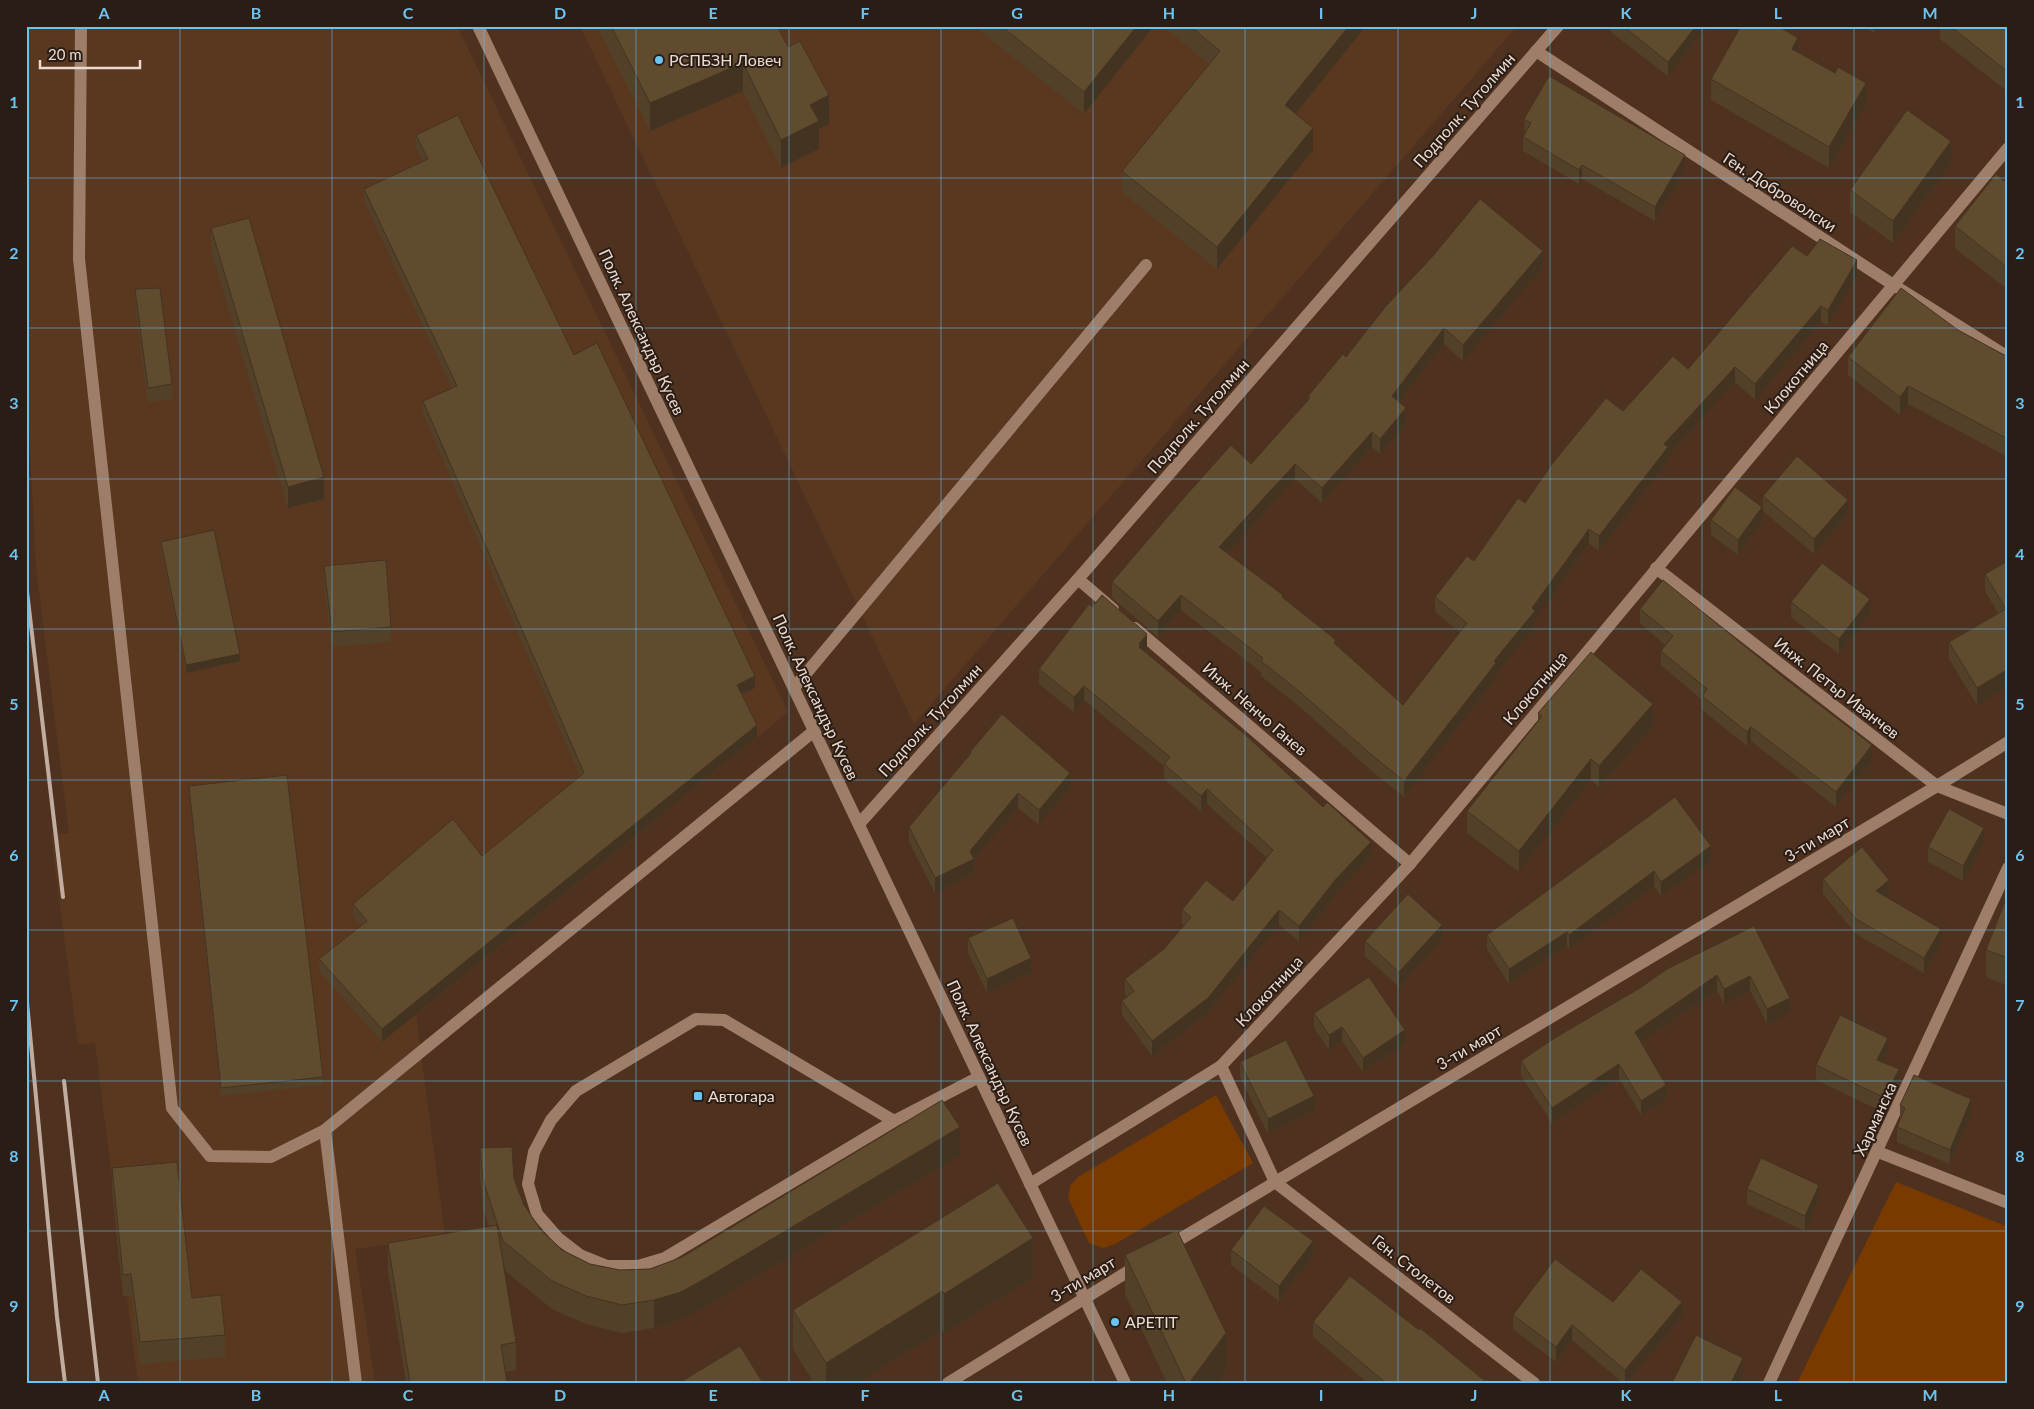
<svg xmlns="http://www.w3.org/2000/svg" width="2034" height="1409" font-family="Lato,sans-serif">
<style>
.built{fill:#5a3820}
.green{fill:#793a00}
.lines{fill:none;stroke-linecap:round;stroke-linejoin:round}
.minor{stroke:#9e7e69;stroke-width:12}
.rail{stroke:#c1ada0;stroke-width:4}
.wall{fill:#534028}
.shaded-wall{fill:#433421}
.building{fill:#604b2f;stroke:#433421}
.grid{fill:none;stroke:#6bc3f2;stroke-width:1;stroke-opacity:0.55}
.poi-dot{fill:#6bc3f2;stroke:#2a1d15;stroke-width:2}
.labels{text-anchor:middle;stroke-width:4;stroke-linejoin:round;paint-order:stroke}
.poi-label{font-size:16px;fill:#ecdacf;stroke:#2a1d15;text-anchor:start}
.street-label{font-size:16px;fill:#ecdacf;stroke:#2a1d15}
.neatline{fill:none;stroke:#6bc3f2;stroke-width:2}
.grid-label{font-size:16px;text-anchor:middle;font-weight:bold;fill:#6bc3f2}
</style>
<rect width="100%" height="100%" fill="#4e321f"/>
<g class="built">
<polygon points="27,26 457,26 788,712 416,1015 445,1237 355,1249 375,1383 138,1383 95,1043 78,1044 51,835 69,833 36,566 26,368"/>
<polygon points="580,26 1517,26 914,724"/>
</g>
<g class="green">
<polygon points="1216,1095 1253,1163 1115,1244 1103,1248 1089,1243 1068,1198 1070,1186 1078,1177"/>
<polygon points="1896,1182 2008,1227 2008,1383 1797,1383"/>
</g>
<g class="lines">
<g class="minor">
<polyline points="81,26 79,259 172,1108 210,1156 271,1157 325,1130 814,731"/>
<polyline points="478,26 1125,1383"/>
<polyline points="1536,51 1895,286 2008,357"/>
<polyline points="1656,568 1937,786 2008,814"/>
<polyline points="1078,579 1113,609"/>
<polyline points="1135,628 1410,864"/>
<polyline points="794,688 1146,265"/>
<polyline points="859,824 1078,579 1558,26"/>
<polyline points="1221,1066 1275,1182 1534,1383"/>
<polyline points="894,1121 724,1020 696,1019 576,1091 551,1120 534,1152 528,1184 537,1214 558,1238 580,1255 607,1266 638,1266 665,1258 894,1121 979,1077"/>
<polyline points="325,1130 356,1383"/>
<polyline points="1878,1152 2008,1203"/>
<polyline points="1030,1184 1221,1066 1410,864 2008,148"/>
<polyline points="1167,1247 1937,786 2008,742"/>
<polyline points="948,1383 1140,1264"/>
<polyline points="1769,1383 2008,868"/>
</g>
<g class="rail">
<polyline points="26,583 63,897"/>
<polyline points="26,992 57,1317 65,1383"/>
<polyline points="64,1081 98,1383"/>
</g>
</g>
<g class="wall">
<polygon points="597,26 777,26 829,124 819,129 819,149 781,168 743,91 650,131"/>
<polygon points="974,26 1154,26 1084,114"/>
<polygon points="1163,26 1366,26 1296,114 1313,150 1217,269 1122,192 1122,171 1209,64"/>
<polygon points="1611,26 1707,26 1668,76 1611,32"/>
<polygon points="1864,26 1879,26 1874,33"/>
<polygon points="1940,26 2008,26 2008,92 1940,39"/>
<polygon points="1798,52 1866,104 1829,168 1711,100 1711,79"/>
<polygon points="1524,119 1685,169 1655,221 1582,179 1579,184 1523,151 1523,137 1525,134"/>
<polygon points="416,135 574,355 755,688 742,695 757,737 382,1042 319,971 319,959 361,926 353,916 353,904 482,856 580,776 423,414 423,401 452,388 364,201 364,189 423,161 416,148"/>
<polygon points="1951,163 1893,243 1850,212 1850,190"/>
<polygon points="2008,184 2008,290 1955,248 1955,226"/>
<polygon points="211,228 324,499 288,508 211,250"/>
<polygon points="1807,256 1857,276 1828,325 1821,322 1755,400 1735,382 1668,456 1668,462 1599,551 1589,544 1535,620 1535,626 1496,675 1496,678 1404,797 1373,772 1300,707 1261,676 1261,672 1181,610 1158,637 1112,598 1112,582 1251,464 1308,400 1308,396 1346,357 1543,267 1463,361 1444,344 1399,402 1406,423 1380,454 1372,447 1322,503 1295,479 1227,553 1283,598 1403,705 1460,632 1435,612 1435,597 1474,561 1525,503 1623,411 1688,369"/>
<polygon points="135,289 172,384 172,399 148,402 135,304"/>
<polygon points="1958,330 2008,357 2008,457 1908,404 1900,415 1848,375 1848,357"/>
<polygon points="1763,496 1848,514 1814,554 1763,511"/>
<polygon points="1711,520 1762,521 1738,555 1711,535"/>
<polygon points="161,542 240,661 186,673 161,549"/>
<polygon points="2008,561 2008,686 1977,705 1949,659 1949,642 1998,613 1985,591 1985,574"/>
<polygon points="324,566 391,627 391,642 332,647 324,581"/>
<polygon points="1791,602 1870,614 1839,654 1791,617"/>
<polygon points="1640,609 1872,760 1836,807 1751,741 1747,746 1702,710 1702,700 1661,665 1661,651 1665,645 1640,623"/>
<polygon points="1147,649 1145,652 1371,856 1336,894 1299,941 1279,925 1208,1013 1152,1056 1122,1015 1122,1001 1127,997 1125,994 1125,979 1164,949 1184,925 1182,924 1182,910 1233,901 1267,858 1207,804 1201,811 1164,779 1164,766 1084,700 1074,712 1039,684 1039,669"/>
<polygon points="1538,713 1653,726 1599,787 1591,780 1519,872 1467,833 1467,811 1538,721"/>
<polygon points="970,752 1070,788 1039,825 1018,808 974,860 974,873 935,893 909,842 909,827 970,755"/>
<polygon points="189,786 323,1077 323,1085 221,1096 189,794"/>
<polygon points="1675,797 1711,861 1661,896 1654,886 1569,949 1567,946 1509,984 1487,949 1487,935"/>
<polygon points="1984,843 1963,881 1928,862 1928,847"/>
<polygon points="1823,879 1889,895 1887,897 1941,944 1924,973 1856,934 1823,894"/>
<polygon points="2008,894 2008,986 1986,977 1986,950"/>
<polygon points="1754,926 1790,1013 1767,1024 1750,990 1724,1004 1717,990 1641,1042 1666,1100 1641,1115 1619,1078 1552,1123 1521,1076 1521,1061"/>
<polygon points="968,938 1031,972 987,993 968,953"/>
<polygon points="1442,940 1399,987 1365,956 1365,941"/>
<polygon points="1314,1013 1405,1044 1363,1072 1342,1041 1329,1050 1314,1028"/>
<polygon points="1888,1052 1883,1062 1899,1084 1885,1113 1816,1080 1816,1065"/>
<polygon points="1240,1062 1314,1111 1268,1134 1240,1077"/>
<polygon points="1900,1105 1971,1114 1950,1164 1897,1142 1897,1127 1900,1120"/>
<polygon points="480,1148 514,1179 524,1205 541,1230 562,1250 590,1264 620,1270 650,1269 960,1155 708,1305 681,1320 654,1328 622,1333 586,1324 552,1309 504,1270 516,1342 516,1370 505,1372 507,1383 406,1383 388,1271 388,1243 489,1227 483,1208 480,1176"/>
<polygon points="112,1168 192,1298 225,1335 225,1357 140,1364 131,1296 123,1296 112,1190"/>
<polygon points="1747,1189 1819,1200 1805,1231 1747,1204"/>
<polygon points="1231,1250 1313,1256 1279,1301 1231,1265"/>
<polygon points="1125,1255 1226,1372 1218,1383 1167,1383 1125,1294"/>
<polygon points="1033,1277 944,1333 942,1330 857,1383 814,1383 793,1349 793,1310"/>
<polygon points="1613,1302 1682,1317 1627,1383 1623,1383 1572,1340 1556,1362 1513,1329 1513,1315"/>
<polygon points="1313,1322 1419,1330 1485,1381 1491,1383 1368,1383 1313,1337"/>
</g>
<g class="shaded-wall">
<polygon points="1137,26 1154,26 1084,114 1084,92"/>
<polygon points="1349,26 1366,26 1285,127 1285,105"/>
<polygon points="1696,26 1707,26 1668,76 1668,62"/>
<polygon points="1874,26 1879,26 1874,33"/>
<polygon points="1798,38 1798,59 1792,49"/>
<polygon points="743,63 743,91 650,131 650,103"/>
<polygon points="1866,83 1866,104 1829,168 1829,147"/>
<polygon points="829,95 829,124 819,129 819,149 781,168 781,140 810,105"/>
<polygon points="1313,128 1313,150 1217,269 1217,247"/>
<polygon points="1951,141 1951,163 1893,243 1893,221"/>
<polygon points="1685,155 1685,169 1655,221 1655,207"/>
<polygon points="1582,165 1582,179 1579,184 1579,170"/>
<polygon points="1543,251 1543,267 1463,361 1463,345"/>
<polygon points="1857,260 1857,276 1828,325 1828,310"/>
<polygon points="1821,306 1821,322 1755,400 1755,384"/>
<polygon points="1444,328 1444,344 1392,411 1392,396"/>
<polygon points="1735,367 1735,382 1668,456 1668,462 1599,551 1599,536 1664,444"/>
<polygon points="1908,386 1908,404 1900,415 1900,397"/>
<polygon points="1406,408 1406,423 1380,454 1380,439"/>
<polygon points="1372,432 1372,447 1322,503 1322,488"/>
<polygon points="1295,464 1295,479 1219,562 1219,547"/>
<polygon points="324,477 324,499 288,508 288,487"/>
<polygon points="1848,500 1848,514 1814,554 1814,539"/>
<polygon points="1762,507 1762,521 1738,555 1738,540"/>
<polygon points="1589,529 1589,544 1535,620 1535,626 1496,675 1496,678 1404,797 1404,781 1532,608"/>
<polygon points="1181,595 1181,610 1158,637 1158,621"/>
<polygon points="1870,599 1870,614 1839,654 1839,639"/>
<polygon points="1147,634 1147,649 1141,657 1139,644"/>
<polygon points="240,654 240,661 186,673 186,665"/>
<polygon points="2008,669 2008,686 1977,705 1977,688"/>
<polygon points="755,676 755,688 737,697 737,685"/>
<polygon points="1084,686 1084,700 1074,712 1074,697"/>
<polygon points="1653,704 1653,726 1599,787 1599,766"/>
<polygon points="757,725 757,737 382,1042 382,1029"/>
<polygon points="1751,727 1751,741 1747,746 1747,732"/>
<polygon points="1872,745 1872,760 1836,807 1836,792"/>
<polygon points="1591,759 1591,780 1519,872 1519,851"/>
<polygon points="1070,773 1070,788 1039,825 1039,810"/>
<polygon points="1207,789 1207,804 1201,811 1201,796"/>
<polygon points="1018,793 1018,808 974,860 974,873 935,893 935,878 970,851"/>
<polygon points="1984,828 1984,843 1963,881 1963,866"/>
<polygon points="1371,842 1371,856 1336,894 1299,941 1299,926 1336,879"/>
<polygon points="1711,846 1711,861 1661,896 1661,882"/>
<polygon points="1654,871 1654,886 1569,949 1569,935"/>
<polygon points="1889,880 1889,895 1876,906 1876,891"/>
<polygon points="1279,910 1279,925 1208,1013 1152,1056 1152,1041"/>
<polygon points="1442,925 1442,940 1399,987 1399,972"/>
<polygon points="1941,929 1941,944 1924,973 1924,958"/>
<polygon points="1567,932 1567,946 1509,984 1509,969"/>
<polygon points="1031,958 1031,972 987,993 987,979"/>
<polygon points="1717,975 1717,990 1635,1046 1635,1032"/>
<polygon points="1750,976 1750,990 1724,1004 1724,989"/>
<polygon points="1790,998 1790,1013 1767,1024 1767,1009"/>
<polygon points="1342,1027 1342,1041 1329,1050 1329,1035"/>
<polygon points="1405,1030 1405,1044 1363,1072 1363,1058"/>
<polygon points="1888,1038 1888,1052 1877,1074 1877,1060"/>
<polygon points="1619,1064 1619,1078 1552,1123 1552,1108"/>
<polygon points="1899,1069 1899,1084 1885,1113 1885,1098"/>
<polygon points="1666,1085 1666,1100 1641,1115 1641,1101"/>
<polygon points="1314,1096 1314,1111 1268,1134 1268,1119"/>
<polygon points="1971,1099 1971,1114 1950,1164 1950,1150"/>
<polygon points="960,1127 960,1155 708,1305 681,1320 654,1328 654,1300"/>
<polygon points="1819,1185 1819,1200 1805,1231 1805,1216"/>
<polygon points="1033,1238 1033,1277 944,1333 944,1294"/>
<polygon points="1313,1241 1313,1256 1279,1301 1279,1286"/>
<polygon points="942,1291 942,1330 857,1383 826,1383 826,1363"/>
<polygon points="1682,1302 1682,1317 1627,1383 1625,1383 1625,1370"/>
<polygon points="1572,1325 1572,1340 1556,1362 1556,1347"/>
<polygon points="1226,1333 1226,1372 1218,1383 1189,1383"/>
<polygon points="1743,1358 1743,1373 1738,1383 1731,1383"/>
</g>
<g class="building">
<polygon points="611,26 777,26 788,47 800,41 829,95 810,105 819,121 781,140 743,63 650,103"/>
<polygon points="1001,26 1137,26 1084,92"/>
<polygon points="1190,26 1349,26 1285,105 1313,128 1217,247 1122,171 1220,51"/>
<polygon points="1623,26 1696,26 1668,62"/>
<polygon points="1741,26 1778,26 1798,38 1792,49 1835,73 1838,67 1866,83 1829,147 1711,79"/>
<polygon points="1950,26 2008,26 2008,72"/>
<polygon points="1549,76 1685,155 1655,207 1582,165 1579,170 1523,137 1531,123 1524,119"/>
<polygon points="1907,110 1951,141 1893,221 1850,190"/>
<polygon points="458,115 574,355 597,343 755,676 737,685 757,725 382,1029 319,959 367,921 353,904 453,819 482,856 584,773 423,401 457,386 364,189 428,159 416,135"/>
<polygon points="1996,174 2008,184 2008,268 1955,226"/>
<polygon points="1480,199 1543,251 1463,345 1444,328 1392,396 1406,408 1380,439 1372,432 1322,488 1295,464 1219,547 1283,595 1282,597 1336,640 1334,643 1403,705 1467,623 1435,597 1467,556 1474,561 1518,498 1525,503 1552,464 1606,398 1623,411 1673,356 1688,369 1792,246 1807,256 1820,239 1857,260 1828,310 1821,306 1755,384 1735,367 1664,444 1668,447 1599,536 1589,529 1532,608 1535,611 1494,661 1496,663 1404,781 1373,756 1300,692 1261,661 1263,658 1181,595 1158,621 1112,582 1182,500 1231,445 1251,464 1310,398 1308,396 1343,354 1346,357 1386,306 1432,257"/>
<polygon points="249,218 324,477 288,487 211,228"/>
<polygon points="160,288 172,384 148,388 135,289"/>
<polygon points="1901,288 1958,330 2008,357 2008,439 1908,386 1900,397 1848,357"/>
<polygon points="1797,456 1848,500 1814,539 1763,496"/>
<polygon points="1735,487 1762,507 1738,540 1711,520"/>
<polygon points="214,530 240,654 186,665 161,542"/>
<polygon points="386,560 391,627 332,632 324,566"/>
<polygon points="2008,561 2008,669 1977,688 1949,642 2006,609 1985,574"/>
<polygon points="1822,563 1870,599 1839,639 1791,602"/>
<polygon points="1663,580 1788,681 1872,745 1836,792 1751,727 1747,732 1702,696 1707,689 1661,651 1673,636 1640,609"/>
<polygon points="1102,595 1147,634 1139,644 1141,646 1139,647 1249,738 1323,807 1327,802 1371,842 1336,879 1299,926 1279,910 1208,998 1152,1041 1122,1001 1134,991 1125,979 1164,949 1191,917 1182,910 1206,880 1233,901 1273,850 1207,789 1201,796 1164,764 1170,757 1084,686 1074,697 1039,669 1089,604 1092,607"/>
<polygon points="1591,652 1653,704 1599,766 1591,759 1519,851 1467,811 1542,716 1538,713"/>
<polygon points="1002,714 1070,773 1039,810 1018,793 970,851 974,859 935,878 909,827 971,753 970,752"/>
<polygon points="287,775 323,1077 221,1088 189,786"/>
<polygon points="1675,797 1711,846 1661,882 1654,871 1569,935 1567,932 1509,969 1487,935"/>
<polygon points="1949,809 1984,828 1963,866 1928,847"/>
<polygon points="1862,847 1889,880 1876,891 1941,929 1924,958 1856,919 1823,879"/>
<polygon points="1408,894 1442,925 1399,972 1365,941"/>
<polygon points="2008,894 2008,958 1986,950"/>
<polygon points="1013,918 1031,958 987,979 968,938"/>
<polygon points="1754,926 1790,998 1767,1009 1750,976 1724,989 1717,975 1635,1032 1666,1085 1641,1101 1619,1064 1552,1108 1521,1061 1553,1039 1640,988 1667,969"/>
<polygon points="1369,977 1405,1030 1363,1058 1342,1027 1329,1035 1314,1013"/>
<polygon points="1840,1015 1888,1038 1877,1060 1899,1069 1885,1098 1816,1065"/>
<polygon points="1286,1040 1314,1096 1268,1119 1240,1062"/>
<polygon points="1914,1075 1971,1099 1950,1150 1897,1127 1905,1108 1900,1105"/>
<polygon points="942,1100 960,1127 708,1277 681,1292 654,1300 622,1305 586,1296 552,1281 503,1241 483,1180 480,1148 512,1147 514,1179 524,1205 541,1230 562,1250 590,1264 620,1270 650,1269 682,1257"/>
<polygon points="1761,1158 1819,1185 1805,1216 1747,1189"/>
<polygon points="177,1162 192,1298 221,1295 225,1335 140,1342 131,1274 123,1275 112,1168"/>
<polygon points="998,1183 1033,1238 944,1294 942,1291 826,1363 793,1310"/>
<polygon points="1264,1206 1313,1241 1279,1286 1231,1250"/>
<polygon points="497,1225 516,1342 501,1345 507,1383 410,1383 388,1243"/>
<polygon points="1177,1230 1226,1333 1189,1383 1186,1383 1125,1255"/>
<polygon points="1555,1259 1613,1302 1641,1269 1682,1302 1625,1370 1572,1325 1556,1347 1513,1315"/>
<polygon points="1350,1276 1419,1330 1420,1328 1485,1381 1486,1379 1491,1383 1386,1383 1313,1322"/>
<polygon points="1696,1335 1743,1358 1731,1383 1672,1383"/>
<polygon points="740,1346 763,1383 679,1383"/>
<polygon points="1247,1379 1249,1383 1244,1383"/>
</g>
<path class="grid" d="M180 26V1383M332 26V1383M484 26V1383M636 26V1383M789 26V1383M941 26V1383M1093 26V1383M1245 26V1383M1398 26V1383M1550 26V1383M1702 26V1383M1854 26V1383M26 178H2008M26 328H2008M26 479H2008M26 629H2008M26 780H2008M26 930H2008M26 1081H2008M26 1231H2008"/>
<g class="poi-dot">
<circle cx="659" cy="60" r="5"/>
<rect x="693" y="1091" width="10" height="10" rx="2.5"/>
<circle cx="1115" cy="1322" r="5"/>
</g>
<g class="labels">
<g class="poi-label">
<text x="669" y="66">РСПБЗН Ловеч</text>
<text x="708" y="1102">Автогара</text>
<text x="1125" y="1328">APETIT</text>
</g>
<g class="street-label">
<text transform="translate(1464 110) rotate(-49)" y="6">Подполк. Тутолмин</text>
<text transform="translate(1780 192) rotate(33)" y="6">Ген. Доброволски</text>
<text transform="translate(642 332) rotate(65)" y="6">Полк. Александър Кусев</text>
<text transform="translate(1796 377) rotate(-50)" y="6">Клокотница</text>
<text transform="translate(1198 416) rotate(-49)" y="6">Подполк. Тутолмин</text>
<text transform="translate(1535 688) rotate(-50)" y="6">Клокотница</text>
<text transform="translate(1837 688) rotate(38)" y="6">Инж. Петър Иванчев</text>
<text transform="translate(816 697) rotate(65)" y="6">Полк. Александър Кусев</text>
<text transform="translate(1255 709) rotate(41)" y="6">Инж. Ненчо Ганев</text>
<text transform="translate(930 720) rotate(-48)" y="6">Подполк. Тутолмин</text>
<text transform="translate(1817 839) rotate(-31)" y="6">3-ти март</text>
<text transform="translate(1269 991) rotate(-47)" y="6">Клокотница</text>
<text transform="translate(1469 1047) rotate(-31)" y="6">3-ти март</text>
<text transform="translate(990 1063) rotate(65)" y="6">Полк. Александър Кусев</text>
<text transform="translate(1875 1119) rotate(-65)" y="6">Харманска</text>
<text transform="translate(1414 1269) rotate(38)" y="6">Ген. Столетов</text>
<text transform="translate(1083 1279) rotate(-31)" y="6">3-ти март</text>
</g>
</g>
<rect width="2034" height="1409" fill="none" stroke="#2a1d15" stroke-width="55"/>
<path d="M40 60v8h100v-8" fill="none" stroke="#ecdacf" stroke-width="2.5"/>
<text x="48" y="60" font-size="15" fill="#ecdacf" stroke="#2a1d15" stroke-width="4" paint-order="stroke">20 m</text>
<rect x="28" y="28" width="1978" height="1354" class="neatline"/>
<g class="grid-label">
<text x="104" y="19">A</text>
<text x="256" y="19">B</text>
<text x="408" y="19">C</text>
<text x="560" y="19">D</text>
<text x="713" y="19">E</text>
<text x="865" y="19">F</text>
<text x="1017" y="19">G</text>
<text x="1169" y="19">H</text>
<text x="1321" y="19">I</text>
<text x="1474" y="19">J</text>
<text x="1626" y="19">K</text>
<text x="1778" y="19">L</text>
<text x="1930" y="19">M</text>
<text x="14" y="108">1</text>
<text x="2020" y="108">1</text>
<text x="14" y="259">2</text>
<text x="2020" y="259">2</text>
<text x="14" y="409">3</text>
<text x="2020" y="409">3</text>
<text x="14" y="560">4</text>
<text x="2020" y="560">4</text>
<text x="14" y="710">5</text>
<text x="2020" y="710">5</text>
<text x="14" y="861">6</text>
<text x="2020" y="861">6</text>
<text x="14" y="1011">7</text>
<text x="2020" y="1011">7</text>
<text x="14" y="1162">8</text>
<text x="2020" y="1162">8</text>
<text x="14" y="1312">9</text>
<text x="2020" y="1312">9</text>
<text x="104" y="1401">A</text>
<text x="256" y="1401">B</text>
<text x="408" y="1401">C</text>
<text x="560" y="1401">D</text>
<text x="713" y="1401">E</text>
<text x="865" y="1401">F</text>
<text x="1017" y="1401">G</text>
<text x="1169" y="1401">H</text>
<text x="1321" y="1401">I</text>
<text x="1474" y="1401">J</text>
<text x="1626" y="1401">K</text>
<text x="1778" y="1401">L</text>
<text x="1930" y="1401">M</text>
</g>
</svg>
